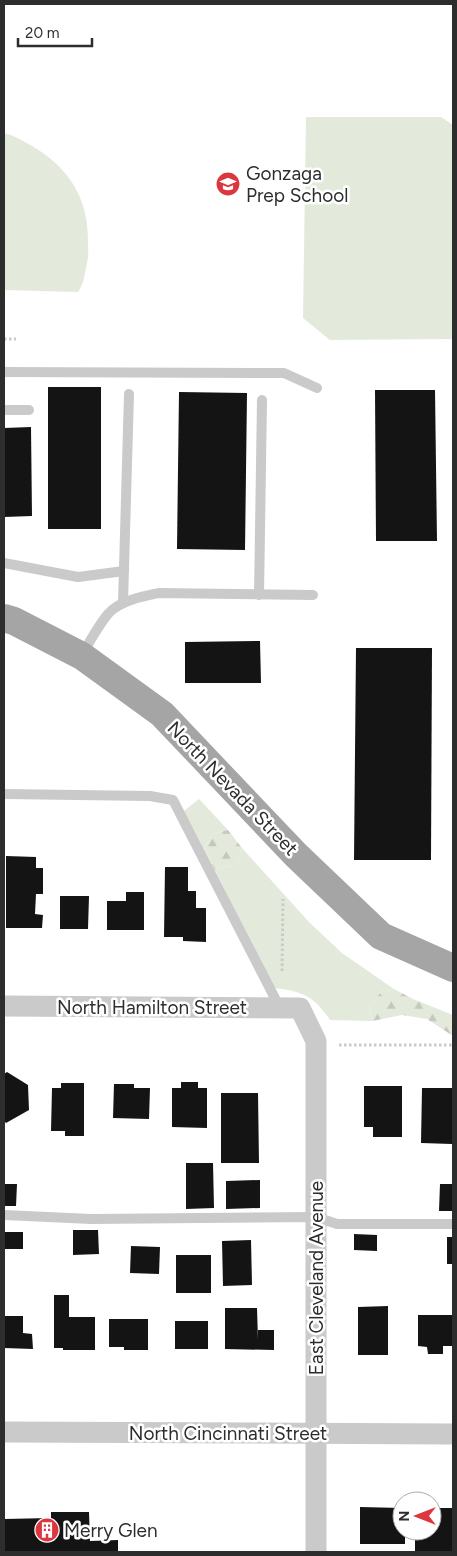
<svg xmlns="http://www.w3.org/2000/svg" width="457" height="1556" font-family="Figtree,sans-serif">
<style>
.green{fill:#e3eadb}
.forest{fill:url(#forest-firs)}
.building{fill:#141414}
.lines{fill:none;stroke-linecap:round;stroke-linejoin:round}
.path{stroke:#cacaca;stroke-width:3;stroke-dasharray:2.5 2.5;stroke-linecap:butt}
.lane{stroke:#cacaca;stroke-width:10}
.street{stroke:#cacaca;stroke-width:21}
.primary{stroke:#a5a5a5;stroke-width:28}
.labels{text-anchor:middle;stroke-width:5;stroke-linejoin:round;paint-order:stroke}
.poi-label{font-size:19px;fill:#2d2d2d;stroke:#fff;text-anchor:start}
.street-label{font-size:19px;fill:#2d2d2d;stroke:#fff}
</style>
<defs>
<pattern id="forest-firs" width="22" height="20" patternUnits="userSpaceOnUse" patternTransform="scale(1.25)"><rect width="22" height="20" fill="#e3eadb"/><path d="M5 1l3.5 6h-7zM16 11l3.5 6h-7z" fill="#c3c9bc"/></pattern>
</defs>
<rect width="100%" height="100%" fill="#fff"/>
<g class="green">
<polygon points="306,117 441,117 453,125 453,339 330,340 303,318"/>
<path d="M4 133C14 135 23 141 32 146 68 167 88 197 88 240 88 248 89 255 87 263 85 272 84 284 78 292L4 290Z"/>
<polygon points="199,799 228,830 212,834 204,849 184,811"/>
<path d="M242 848 309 922 342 953 394 989 381 992 369 1007 372 1021 330 1020C314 996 302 991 274 988L215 870 236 864Z"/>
</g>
<g class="forest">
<polygon points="228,830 242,848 236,864 215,870 204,849 212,834"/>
<polygon points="394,989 413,999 453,1015 453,1036 427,1019 402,1015 372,1021 369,1007 381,992"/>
</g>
<g class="building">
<rect x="48" y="387" width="53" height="142"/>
<polygon points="375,390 435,390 437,541 376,541"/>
<polygon points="179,392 247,393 245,550 177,549"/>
<polygon points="31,427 32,516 4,517 4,428"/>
<polygon points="260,641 261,683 185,683 185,642"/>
<polygon points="356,648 432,648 431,860 354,860"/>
<polygon points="6,856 36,857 36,868 43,868 43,894 36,894 35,914 43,915 42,928 6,928"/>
<polygon points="165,867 188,867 188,891 196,891 196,908 206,908 206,942 183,941 183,937 164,937"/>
<polygon points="126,892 144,892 144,930 107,930 107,901 126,901"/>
<polygon points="60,896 89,896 88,929 60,929"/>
<polygon points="7,1072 28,1085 29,1110 6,1123 4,1121 4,1074"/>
<polygon points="181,1082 198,1082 198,1088 207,1088 207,1128 172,1127 172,1088 181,1088"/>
<polygon points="61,1083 84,1083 84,1136 65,1136 65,1131 51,1131 52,1088 61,1088"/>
<polygon points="114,1084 134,1084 134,1088 150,1088 149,1119 113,1118"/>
<polygon points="364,1086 402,1086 402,1137 373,1137 373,1127 364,1127"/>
<polygon points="422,1088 453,1088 452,1144 421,1143"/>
<polygon points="221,1093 258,1093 259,1163 221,1163"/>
<polygon points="186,1163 213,1163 214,1208 186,1209"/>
<polygon points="260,1180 260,1208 226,1209 226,1181"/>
<polygon points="4,1184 17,1184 16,1206 4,1206"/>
<polygon points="440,1184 453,1184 453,1211 439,1211"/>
<polygon points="73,1230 98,1230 99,1254 73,1255"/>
<rect x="4" y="1232" width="19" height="17"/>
<polygon points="354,1234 377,1235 377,1251 354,1250"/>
<rect x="447" y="1237" width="6" height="27"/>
<polygon points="251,1240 252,1285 223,1286 222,1241"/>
<polygon points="131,1246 160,1247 159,1274 130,1273"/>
<rect x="176" y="1255" width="35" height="38"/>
<polygon points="54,1295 69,1295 69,1317 95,1317 95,1350 63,1350 63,1348 54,1348"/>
<polygon points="388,1306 388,1355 358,1355 358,1307"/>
<polygon points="225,1308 257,1308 258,1340 258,1330 274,1330 274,1350 225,1349"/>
<polygon points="418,1315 452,1315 452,1346 443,1346 443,1354 428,1354 427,1347 418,1346"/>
<polygon points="4,1316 23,1316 23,1333 32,1334 33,1349 4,1348"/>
<polygon points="109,1319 148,1319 148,1350 124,1350 124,1347 109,1347"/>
<rect x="175" y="1321" width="33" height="28"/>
<polygon points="360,1507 402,1508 402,1531 405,1531 405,1544 360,1544"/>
<polygon points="432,1508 453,1508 453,1552 415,1552 415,1531 432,1531"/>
<polygon points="51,1512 89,1512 90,1541 118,1540 118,1552 4,1552 4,1519 51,1518"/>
</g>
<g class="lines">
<g class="path">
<polyline points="4,339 16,339"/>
<polyline points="282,971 283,899"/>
<polyline points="339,1045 453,1045"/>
</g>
<g class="lane">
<polyline points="4,372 284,373 317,388"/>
<polyline points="4,410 29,410"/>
<polyline points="4,563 78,577 124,571"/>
<polyline points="259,595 262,400"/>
<polyline points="123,603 129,394"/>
<path d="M82 655C90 641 98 626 108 614 118 601 144 596 159 593L313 595"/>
<polyline points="4,794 150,796 173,800 280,1008"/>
<polyline points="4,1215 91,1219 316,1217 337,1224 453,1224"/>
</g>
<g class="street">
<polyline points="4,1006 300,1008 316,1041 316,1552"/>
<polyline points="4,1432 453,1434"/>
</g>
<polyline class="primary" points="4,618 14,621 82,656 162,714 296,855 381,936 453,968"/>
</g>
<defs>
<symbol id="school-disc" viewBox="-11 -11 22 22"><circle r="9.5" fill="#dc373f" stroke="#fff"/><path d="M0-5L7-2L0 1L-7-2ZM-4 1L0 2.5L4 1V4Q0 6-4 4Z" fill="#fff"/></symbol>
<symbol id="building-disc" viewBox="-11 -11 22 22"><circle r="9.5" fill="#dc373f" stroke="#fff"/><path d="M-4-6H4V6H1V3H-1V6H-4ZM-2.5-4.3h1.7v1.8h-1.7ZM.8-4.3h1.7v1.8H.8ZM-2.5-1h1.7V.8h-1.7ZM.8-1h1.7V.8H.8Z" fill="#fff"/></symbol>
</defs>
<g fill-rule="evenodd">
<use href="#school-disc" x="214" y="170" width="28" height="28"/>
<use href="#building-disc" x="33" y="1516" width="28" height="28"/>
</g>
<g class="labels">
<g class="poi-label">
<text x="246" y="180">Gonzaga<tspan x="246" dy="22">Prep School</tspan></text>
<text x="64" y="1537">Merry Glen</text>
</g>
<g class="street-label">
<text transform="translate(233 788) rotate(46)" y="7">North Nevada Street</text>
<text x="152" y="1014">North Hamilton Street</text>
<text transform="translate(316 1278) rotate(-90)" y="7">East Cleveland Avenue</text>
<text x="228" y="1440">North Cincinnati Street</text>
</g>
</g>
<rect width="457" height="1556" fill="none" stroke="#2d2d2d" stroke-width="10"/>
<g transform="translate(417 1516) rotate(270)"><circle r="24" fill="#ffffff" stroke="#ababab"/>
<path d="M0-4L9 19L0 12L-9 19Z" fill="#dc373f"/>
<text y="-8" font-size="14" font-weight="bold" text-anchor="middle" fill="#2d2d2d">N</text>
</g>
<path d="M18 38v8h74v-8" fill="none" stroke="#2d2d2d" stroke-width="2.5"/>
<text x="25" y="38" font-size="15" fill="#2d2d2d" stroke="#ffffff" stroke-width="4" paint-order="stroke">20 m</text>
</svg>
